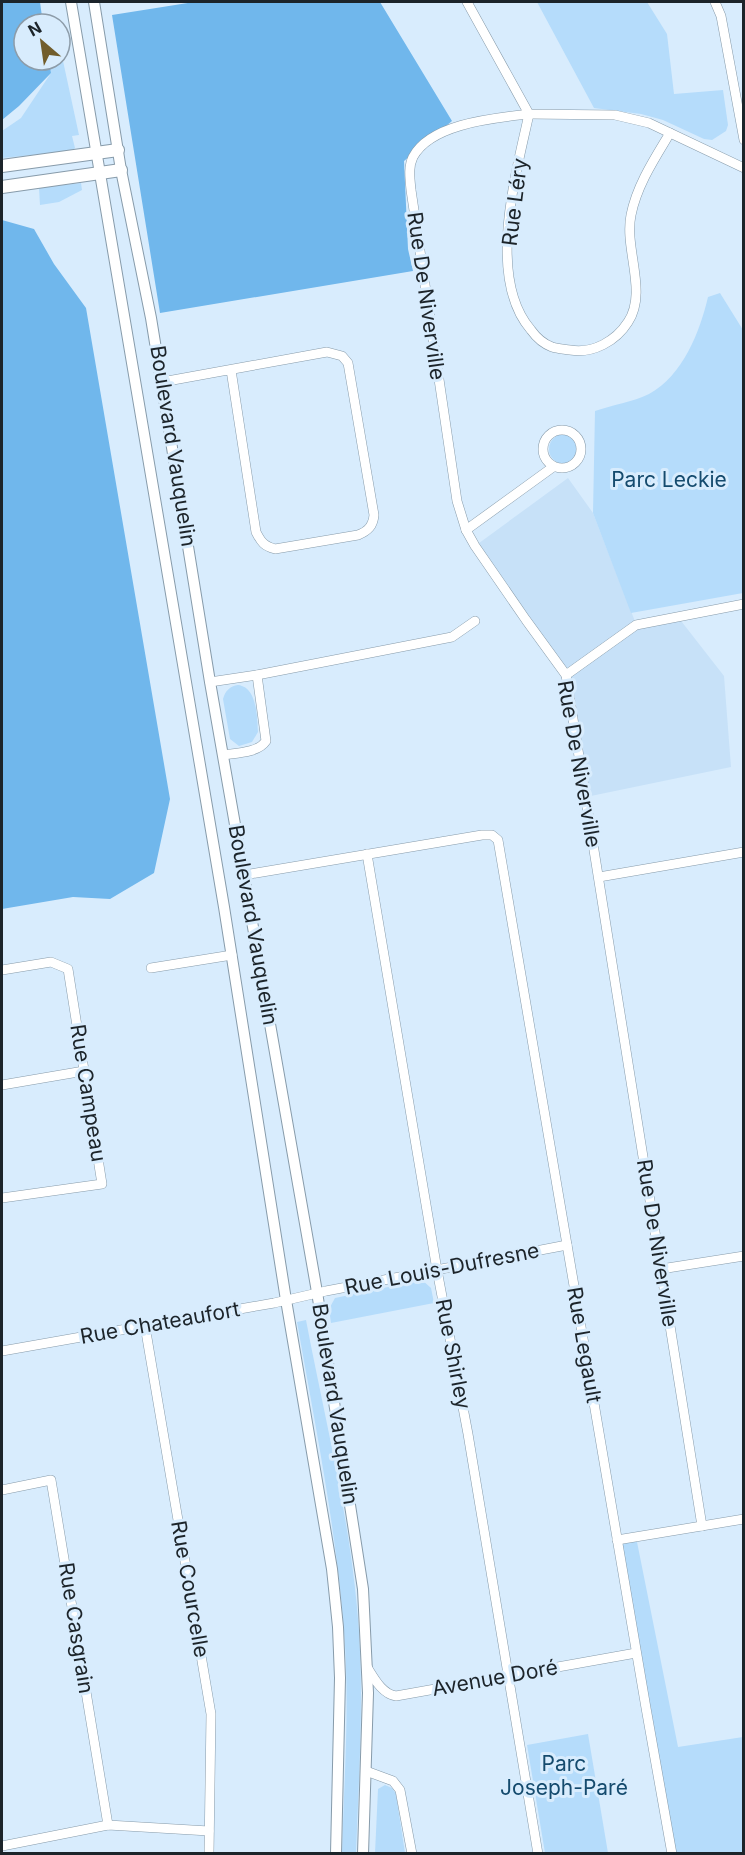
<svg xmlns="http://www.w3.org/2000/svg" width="745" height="1855" font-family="Inter,sans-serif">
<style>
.built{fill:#c7e1f8}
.green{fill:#b5dcfb}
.forest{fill:#70b7ec}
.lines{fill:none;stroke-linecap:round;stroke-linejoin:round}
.minor-casing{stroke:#879baa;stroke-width:10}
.tertiary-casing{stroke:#879baa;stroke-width:12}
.secondary-casing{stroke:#879baa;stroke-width:14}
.minor{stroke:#fff;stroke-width:9}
.tertiary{stroke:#fff;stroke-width:10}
.secondary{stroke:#fff;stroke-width:12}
.labels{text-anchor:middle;stroke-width:6;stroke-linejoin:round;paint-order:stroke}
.street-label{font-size:21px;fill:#1c242a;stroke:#d8ecfd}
.park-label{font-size:21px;fill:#154b6e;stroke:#d8ecfd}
</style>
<rect width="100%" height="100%" fill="#d8ecfd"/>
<polygon class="built" points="568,478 593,513 636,624 678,617 724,676 731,767 586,797 566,675 475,546"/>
<g class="green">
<polygon points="537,2 647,2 667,34 674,94 723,90 728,125 726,131 712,140 704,139 663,120 641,114 594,108"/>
<polygon points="60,47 79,135 72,136 75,148 72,151 2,158 2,131 21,118 51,73 49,60 60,60"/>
<polygon points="81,183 82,190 59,202 40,205 39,188"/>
<path d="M720 293 743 330V593L631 613 593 513 595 411C612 405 633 402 649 394 683 376 700 331 708 297Z"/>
<circle cx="564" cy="449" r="15"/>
<path d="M238 685C257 687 257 716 258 732L252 742 239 746 230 739 223 699C225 691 230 686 238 685Z"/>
<polygon points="422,1280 431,1288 434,1303 331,1323 329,1309 335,1298"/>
<path d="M306 1320C324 1415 348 1510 357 1607 365 1689 359 1771 356 1853H342C344 1780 350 1705 344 1631 336 1527 315 1424 297 1322Z"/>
<polygon points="636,1537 678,1747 743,1737 743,1853 676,1853 617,1540"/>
<polygon points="588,1734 608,1853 545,1853 527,1745"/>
<polygon points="385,1785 392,1788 396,1794 405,1853 375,1853 378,1789"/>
</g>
<g class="forest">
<polygon points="2,2 40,2 43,24 24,24 24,60 49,60 51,73 19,106 2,120"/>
<polygon points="194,2 380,2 452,121 404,161 408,249 413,271 160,313 112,15"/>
<polygon points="2,220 34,229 54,264 86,308 170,799 154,873 110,899 73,897 2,909"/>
</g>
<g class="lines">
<defs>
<g id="minor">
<polyline points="467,2 529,114 615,115 649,123 744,168"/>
<polyline points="715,2 721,16 744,140"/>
<path d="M670 133C655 158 637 185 631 215 624 249 648 292 628 322 616 341 593 354 570 350 564 349 558 349 552 347 544 344 536 337 531 330 486 278 516 174 529 114 496 118 431 123 413 157 408 167 410 179 411 190L457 501 466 530 475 546 526 620 566 675 702 1526"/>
<path d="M162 382 327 352 342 356 348 363 374 515C373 526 368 531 358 535L275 549C264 546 261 542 256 532L231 370"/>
<circle cx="562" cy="449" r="19"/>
<polyline points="466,530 553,467"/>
<polyline points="566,675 636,625 744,604"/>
<polyline points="210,682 257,675 452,637 475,621"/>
<path d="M223 755C236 753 258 753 266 741L257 675"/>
<polyline points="367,854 437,1270 468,1434 538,1854"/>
<polyline points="244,875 482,835 492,835 498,840 646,1708 672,1854"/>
<polyline points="599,877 744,852"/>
<polyline points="151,968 232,955"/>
<polyline points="2,970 51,962 68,969 102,1184 2,1198"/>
<polyline points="2,1085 84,1071"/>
<polyline points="661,1269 744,1256"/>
<polyline points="145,1326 211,1714 209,1854"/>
<polyline points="2,1351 274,1303 326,1291 567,1245"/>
<polyline points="2,1490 51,1480 108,1825"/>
<polyline points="617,1540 744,1519"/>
<path d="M367 1667C374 1678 382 1694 396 1696L636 1653"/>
<polyline points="366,1771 393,1781 400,1790 412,1854"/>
<polyline points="2,1846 108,1825 209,1831"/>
</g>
<g id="tertiary">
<polyline points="71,2 224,907 286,1300 332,1569 338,1627 340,1678 336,1854"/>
<polyline points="94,2 121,170 151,318 210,682 317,1292 363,1589 368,1693 363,1854"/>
</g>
<g id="secondary">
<polyline points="2,166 118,150"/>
<polyline points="2,187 121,170"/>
</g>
</defs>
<use href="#minor" class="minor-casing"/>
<use href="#tertiary" class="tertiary-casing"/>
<use href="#secondary" class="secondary-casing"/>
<use href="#minor" class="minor"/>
<use href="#tertiary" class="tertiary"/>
<use href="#secondary" class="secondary"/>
</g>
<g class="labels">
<g class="street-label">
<text transform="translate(515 202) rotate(-83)" y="7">Rue Léry</text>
<text transform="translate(426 296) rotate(82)" y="7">Rue De Niverville</text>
<text transform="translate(173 446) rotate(81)" y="7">Boulevard Vauquelin</text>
<text transform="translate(579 764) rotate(80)" y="7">Rue De Niverville</text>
<text transform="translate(253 925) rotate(80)" y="7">Boulevard Vauquelin</text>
<text transform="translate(88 1093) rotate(81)" y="7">Rue Campeau</text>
<text transform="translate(657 1243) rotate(81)" y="7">Rue De Niverville</text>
<text transform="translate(442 1269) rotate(-11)" y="7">Rue Louis-Dufresne</text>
<text transform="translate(160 1323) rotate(-10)" y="7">Rue Chateaufort</text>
<text transform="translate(584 1345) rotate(80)" y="7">Rue Legault</text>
<text transform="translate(453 1354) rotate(79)" y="7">Rue Shirley</text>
<text transform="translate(335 1404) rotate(81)" y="7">Boulevard Vauquelin</text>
<text transform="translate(190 1589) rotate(80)" y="7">Rue Courcelle</text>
<text transform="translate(76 1628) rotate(81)" y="7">Rue Casgrain</text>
<text transform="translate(495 1678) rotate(-10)" y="7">Avenue Doré</text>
</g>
<g class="park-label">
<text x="669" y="487">Parc Leckie</text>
<text x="564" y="1771">Parc<tspan x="564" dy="24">Joseph-Paré</tspan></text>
</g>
</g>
<rect width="745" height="1855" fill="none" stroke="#1c242a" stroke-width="6"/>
<g transform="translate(42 42) rotate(331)"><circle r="28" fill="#d8ecfd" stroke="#8d9ca9" stroke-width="1.5"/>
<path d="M0-4.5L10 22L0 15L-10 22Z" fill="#715d2c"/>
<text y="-9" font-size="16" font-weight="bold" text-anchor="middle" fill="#1c242a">N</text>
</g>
</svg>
